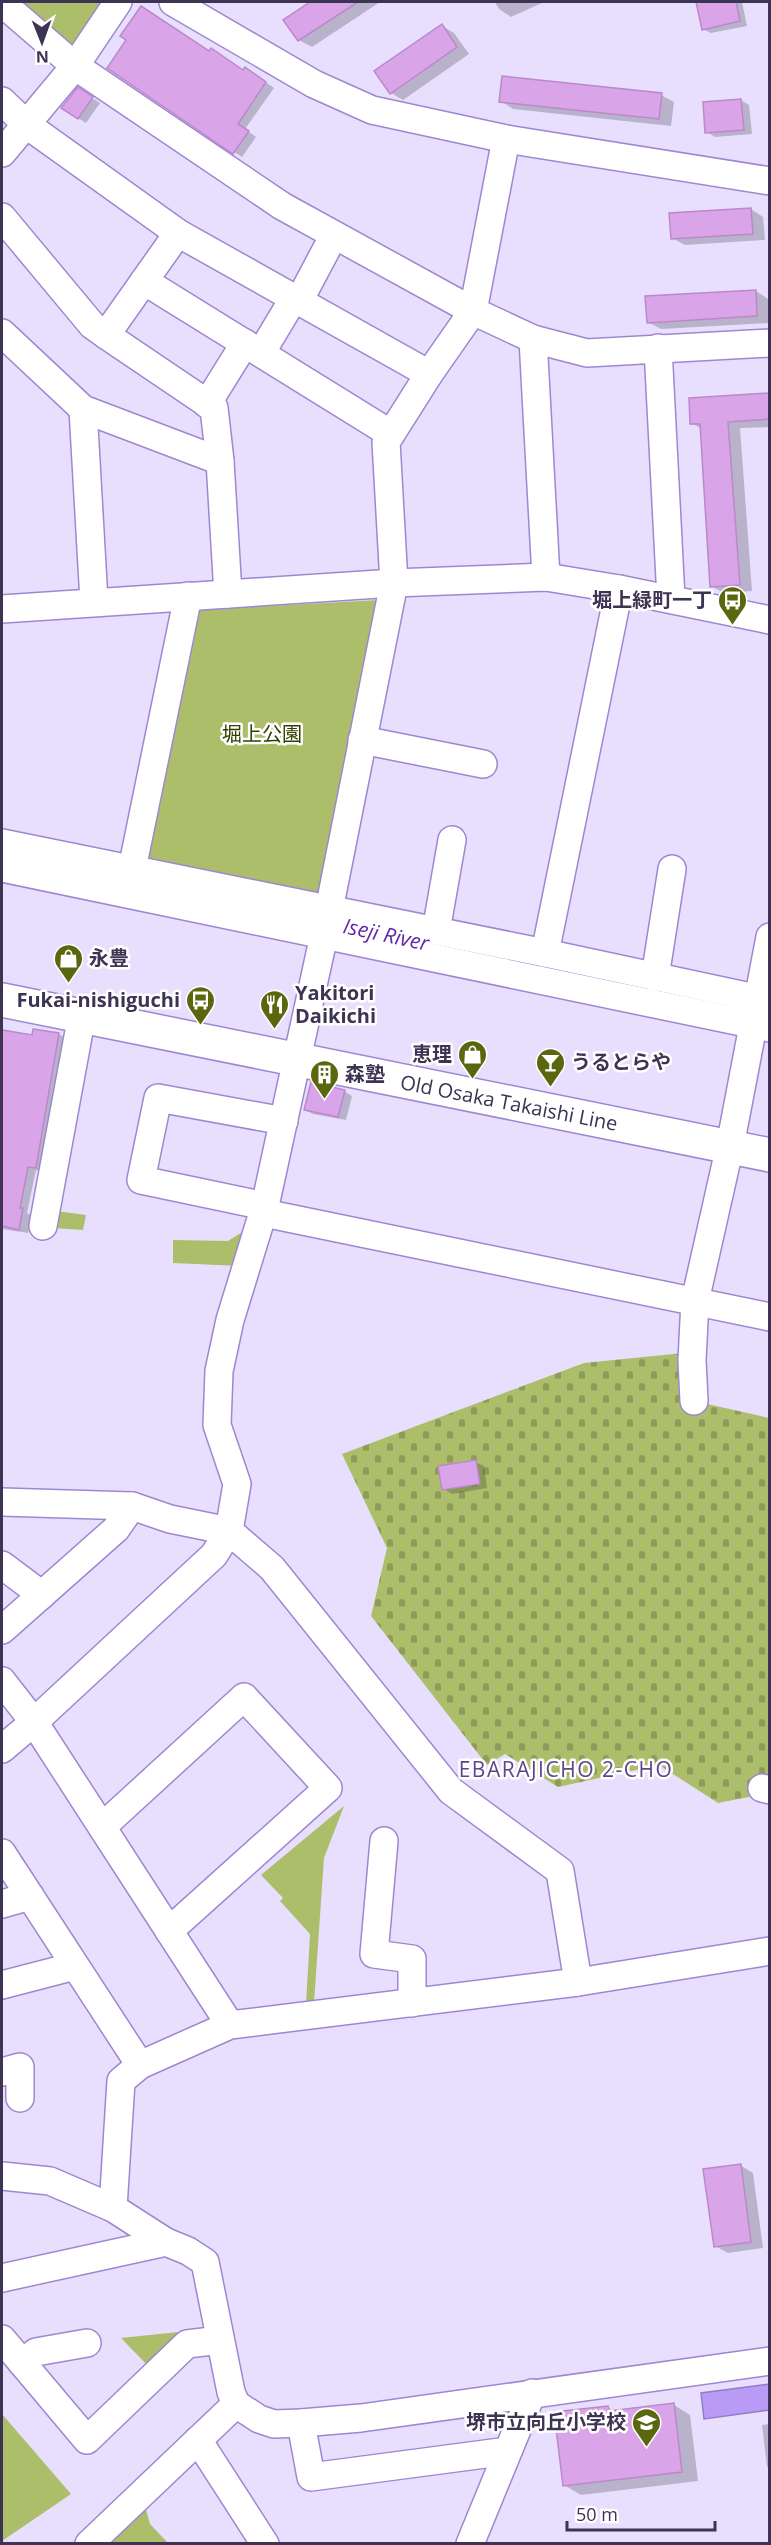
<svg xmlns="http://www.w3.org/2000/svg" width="771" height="2545" font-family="'Open Sans','Noto Sans JP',sans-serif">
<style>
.green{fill:#adbe6b}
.cemetery{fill:url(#cemetery-stones)}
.water{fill:#b99bf6;stroke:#947cc5;stroke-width:1.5}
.shadow{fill:#0003}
.building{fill:#d9a5e8;stroke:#bb88ca;stroke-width:1.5}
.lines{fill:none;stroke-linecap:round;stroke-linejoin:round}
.minor-casing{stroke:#9f87d0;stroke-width:30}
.major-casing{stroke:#9f87d0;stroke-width:36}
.minor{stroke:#fff;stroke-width:27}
.major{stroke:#fff;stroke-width:33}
.labels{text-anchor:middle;stroke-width:5;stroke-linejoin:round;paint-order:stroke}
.poi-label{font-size:20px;font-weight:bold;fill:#3d3352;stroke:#fff;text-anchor:end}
.park-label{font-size:20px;fill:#353e03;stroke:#fff}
.street-label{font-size:20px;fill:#3d3352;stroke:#fff}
.water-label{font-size:21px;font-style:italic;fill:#6226aa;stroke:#fff}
.neighbourhood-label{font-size:21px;letter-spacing:1.5px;fill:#5e4689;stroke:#fff}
</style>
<defs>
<pattern id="cemetery-stones" width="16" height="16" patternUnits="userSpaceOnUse" patternTransform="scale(1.5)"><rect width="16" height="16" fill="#adbe6b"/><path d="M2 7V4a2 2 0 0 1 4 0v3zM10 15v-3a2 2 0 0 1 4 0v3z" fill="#8e9b5b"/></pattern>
</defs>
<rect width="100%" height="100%" fill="#e8dffe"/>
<g class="green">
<polygon points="13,2 108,2 74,55"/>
<polygon points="379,600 320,893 147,859 196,610"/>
<polygon points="56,1211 86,1215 83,1230 52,1228"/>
<polygon points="252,1226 240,1266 173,1263 173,1240 228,1241"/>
<polygon points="344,1806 324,1858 314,2003 306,2004 310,1934 280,1901 283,1898 261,1875"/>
<polygon points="207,2329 151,2369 121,2338"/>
<polygon points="2,2414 71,2494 2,2541"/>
<polygon points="145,2506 150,2524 168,2543 111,2543 108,2540"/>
</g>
<polygon class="cemetery" points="683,1353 694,1401 769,1418 769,1793 718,1803 659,1765 558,1787 505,1754 487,1765 371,1616 387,1548 342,1454 584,1363"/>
<polygon class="water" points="769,2384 769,2410 704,2419 701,2393"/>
<g class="shadow">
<polygon points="313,2 380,2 312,47 299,40 285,20"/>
<polygon points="495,2 544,2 511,17 499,9"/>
<polygon points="697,2 742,2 747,26 711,33 703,29"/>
<polygon points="442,26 454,33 469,54 403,100 391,93"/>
<polygon points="210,52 244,72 254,74 274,88 245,129 256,137 242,157 109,68"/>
<polygon points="86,94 100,103 86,123 78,118"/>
<polygon points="661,95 674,102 671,126 513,109 501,101"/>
<polygon points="741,100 749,105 752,134 715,137 707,132"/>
<polygon points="751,209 763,217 765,240 685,245 672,238"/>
<polygon points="756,291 768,299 769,323 661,329 648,322"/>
<polygon points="770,395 770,427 740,428 752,591 724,593 711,586 702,429 692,423"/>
<polygon points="35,1031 59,1034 67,1039 44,1172 36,1170 27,1213 31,1215 28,1233 2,1229 2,1041 3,1032 34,1037"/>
<polygon points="344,1091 352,1096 346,1120 313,1114 305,1110"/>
<polygon points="475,1462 484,1466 487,1488 452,1494 444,1489"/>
<polygon points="740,2165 753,2173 763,2248 728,2253 715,2246"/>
<polygon points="674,2405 690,2415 698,2481 581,2495 564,2485 608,2407 616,2412"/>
<polygon points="770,2424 770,2468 767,2467 762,2425"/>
</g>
<g class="building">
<polygon points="310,2 358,2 298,41 283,20"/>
<polygon points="696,2 736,2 740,21 702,30"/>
<polygon points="141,6 209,51 211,48 243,70 245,67 266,82 238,124 249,131 233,154 107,68 126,40 120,36"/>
<polygon points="442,24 457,47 390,94 374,71"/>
<polygon points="502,76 662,93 659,119 499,102"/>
<polygon points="78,87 93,97 78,119 61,108"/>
<polygon points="741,99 744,130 705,133 703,102"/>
<polygon points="751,208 753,234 671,239 669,213"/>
<polygon points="756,290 757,316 647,323 645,296"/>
<polygon points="770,393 770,419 728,422 740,585 710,587 700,424 690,424 689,398"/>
<polygon points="33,1029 59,1033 36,1168 28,1167 20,1208 23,1208 19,1230 2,1226 2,1030 32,1035"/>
<polygon points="311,1082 345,1090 338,1117 304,1110"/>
<polygon points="476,1460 480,1484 442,1490 438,1466"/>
<polygon points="741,2164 751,2242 714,2247 703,2169"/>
<polygon points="674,2403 682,2472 563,2486 554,2412 608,2406 609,2411"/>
</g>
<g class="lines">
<defs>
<g id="minor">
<polyline points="173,2 314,84 372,110 506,139 770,181"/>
<polyline points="2,3 75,66 282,206 473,311 533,339 587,353 770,343"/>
<polyline points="2,101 27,125 178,233 429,374 473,311 506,139"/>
<polyline points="2,153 75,66 118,2"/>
<polyline points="2,217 92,325 106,335"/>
<polyline points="144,281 391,434"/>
<polyline points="299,301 334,235"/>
<polyline points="2,333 83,409 220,461 214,408 106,335 178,233"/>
<polyline points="533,339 546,577"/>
<polyline points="658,348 671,599"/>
<polyline points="261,353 294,298"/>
<polyline points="207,404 245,343"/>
<polyline points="83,409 94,601"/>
<polyline points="220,461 228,594"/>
<polyline points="2,609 394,583 546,577 619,589 770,620"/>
<polyline points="362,740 483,764"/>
<polyline points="2,843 545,953 770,1001"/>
<polyline points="2,868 770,1028"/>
<polyline points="132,869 188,596"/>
<polyline points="436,931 452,840"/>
<polyline points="545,953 619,589"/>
<polyline points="655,977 672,869"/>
<polyline points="265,1206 141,1180 158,1098 284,1121"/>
<polyline points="264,1213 770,1317"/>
<polyline points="43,1226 82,1015"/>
<polyline points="694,1401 692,1360 695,1301 730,1146 770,937"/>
<polyline points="2,1502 132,1506 170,1519 229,1531 272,1568 451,1791 560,1871 578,1982"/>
<polyline points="2,1565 42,1595"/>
<polyline points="2,1630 116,1529 132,1506"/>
<polyline points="2,1681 34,1722 230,2025"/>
<polyline points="2,1749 34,1722 214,1555 229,1531 237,1484 217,1425 219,1371 230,1320 265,1206 324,935 394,583 386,442 429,374"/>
<polyline points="762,1788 770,1790"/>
<polyline points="102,1827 244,1697 328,1788 169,1931"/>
<polyline points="384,1841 374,1954 412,1959 412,2003"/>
<polyline points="2,1853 140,2065"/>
<polyline points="2,1904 30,1896"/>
<polyline points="2,1985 75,1966"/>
<polyline points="2,2072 20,2067 20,2098"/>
<polyline points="2,2176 50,2181 113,2208 166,2242 188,2251 205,2262 231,2392 236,2404 259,2419 274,2424 301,2423 361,2418 770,2361"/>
<polyline points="113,2208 121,2081 140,2065 230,2025 578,1982 770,1951"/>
<polyline points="2,2278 166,2242"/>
<polyline points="2,2339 87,2440 187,2344 220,2340"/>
<polyline points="22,2363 36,2352 87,2343"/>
<polyline points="301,2423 311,2477 508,2451"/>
<polyline points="198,2440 265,2544"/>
<polyline points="89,2544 236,2404"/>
<polyline points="470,2544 532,2393"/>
</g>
<polyline id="major" points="2,1000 770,1155"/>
</defs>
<use href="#minor" class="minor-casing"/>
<use href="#major" class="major-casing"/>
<use href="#minor" class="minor"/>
<use href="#major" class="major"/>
</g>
<defs>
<symbol id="bus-pin" viewBox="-11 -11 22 30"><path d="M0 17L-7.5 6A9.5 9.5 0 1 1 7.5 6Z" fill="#5a670e" stroke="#fff"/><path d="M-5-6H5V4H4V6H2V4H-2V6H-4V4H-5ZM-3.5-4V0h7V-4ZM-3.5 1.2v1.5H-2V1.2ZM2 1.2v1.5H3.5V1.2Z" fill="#fff"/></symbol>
<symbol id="shop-pin" viewBox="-11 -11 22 30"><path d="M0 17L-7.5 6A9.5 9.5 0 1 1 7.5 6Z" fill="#5a670e" stroke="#fff"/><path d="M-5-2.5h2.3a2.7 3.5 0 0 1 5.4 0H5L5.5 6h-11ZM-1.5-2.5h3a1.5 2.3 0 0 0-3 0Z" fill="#fff"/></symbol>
<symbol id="restaurant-pin" viewBox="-11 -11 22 30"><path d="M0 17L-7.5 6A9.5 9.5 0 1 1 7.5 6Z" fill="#5a670e" stroke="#fff"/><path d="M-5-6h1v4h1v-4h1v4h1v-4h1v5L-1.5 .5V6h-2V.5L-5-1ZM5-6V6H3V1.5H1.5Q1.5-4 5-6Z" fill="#fff"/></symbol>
<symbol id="bar-pin" viewBox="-11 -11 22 30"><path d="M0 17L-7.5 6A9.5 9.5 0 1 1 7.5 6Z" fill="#5a670e" stroke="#fff"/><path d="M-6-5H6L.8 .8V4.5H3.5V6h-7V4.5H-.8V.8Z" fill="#fff"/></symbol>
<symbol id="building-pin" viewBox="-11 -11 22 30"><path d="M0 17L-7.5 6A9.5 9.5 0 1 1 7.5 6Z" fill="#5a670e" stroke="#fff"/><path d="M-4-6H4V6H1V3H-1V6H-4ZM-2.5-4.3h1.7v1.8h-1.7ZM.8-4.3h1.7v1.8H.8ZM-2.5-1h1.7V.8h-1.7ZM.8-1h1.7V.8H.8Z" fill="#fff"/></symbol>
<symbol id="school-pin" viewBox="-11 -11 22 30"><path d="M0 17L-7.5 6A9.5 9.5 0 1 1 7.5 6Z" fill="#5a670e" stroke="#fff"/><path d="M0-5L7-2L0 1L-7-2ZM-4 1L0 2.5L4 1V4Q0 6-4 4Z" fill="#fff"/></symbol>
</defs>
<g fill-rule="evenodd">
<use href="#bus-pin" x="716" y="584" width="33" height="45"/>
<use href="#shop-pin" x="52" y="942" width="33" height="45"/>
<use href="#bus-pin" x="184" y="984" width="33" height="45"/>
<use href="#restaurant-pin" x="258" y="988" width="33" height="45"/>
<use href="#shop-pin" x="456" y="1038" width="33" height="45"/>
<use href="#bar-pin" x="534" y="1046" width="33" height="45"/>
<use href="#building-pin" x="308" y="1058" width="33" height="45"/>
<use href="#school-pin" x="630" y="2406" width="33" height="45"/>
</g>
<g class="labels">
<g class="poi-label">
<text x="712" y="607">堀上緑町一丁</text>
<text x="89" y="965" text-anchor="start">永豊</text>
<text x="295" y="1000" text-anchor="start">Yakitori<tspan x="295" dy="23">Daikichi</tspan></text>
<text x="180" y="1007">Fukai-nishiguchi</text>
<text x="452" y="1061">恵理</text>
<text x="571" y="1069" text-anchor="start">うるとらや</text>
<text x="345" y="1081" text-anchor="start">森塾</text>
<text x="626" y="2429">堺市立向丘小学校</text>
</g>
<g class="park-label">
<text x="262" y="741">堀上公園</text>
</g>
<g class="street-label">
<text transform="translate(509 1103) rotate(11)" y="7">Old Osaka Takaishi Line</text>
</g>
<g class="water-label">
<text transform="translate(386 935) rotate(12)" y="7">Iseji River</text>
</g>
<g class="neighbourhood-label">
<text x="566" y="1777">EBARAJICHO 2-CHO</text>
</g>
</g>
<rect width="771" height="2545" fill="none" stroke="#3d3352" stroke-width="6"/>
<g transform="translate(42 42) rotate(179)" stroke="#ffffff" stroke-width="4.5" paint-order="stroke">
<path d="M0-4.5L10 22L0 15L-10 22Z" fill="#3d3352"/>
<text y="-9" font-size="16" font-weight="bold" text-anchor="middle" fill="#3d3352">N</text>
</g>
<path d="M567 2521v9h148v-9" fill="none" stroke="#3d3352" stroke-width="3"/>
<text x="576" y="2521" font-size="18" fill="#3d3352" stroke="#ffffff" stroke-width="4.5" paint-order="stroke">50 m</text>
</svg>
